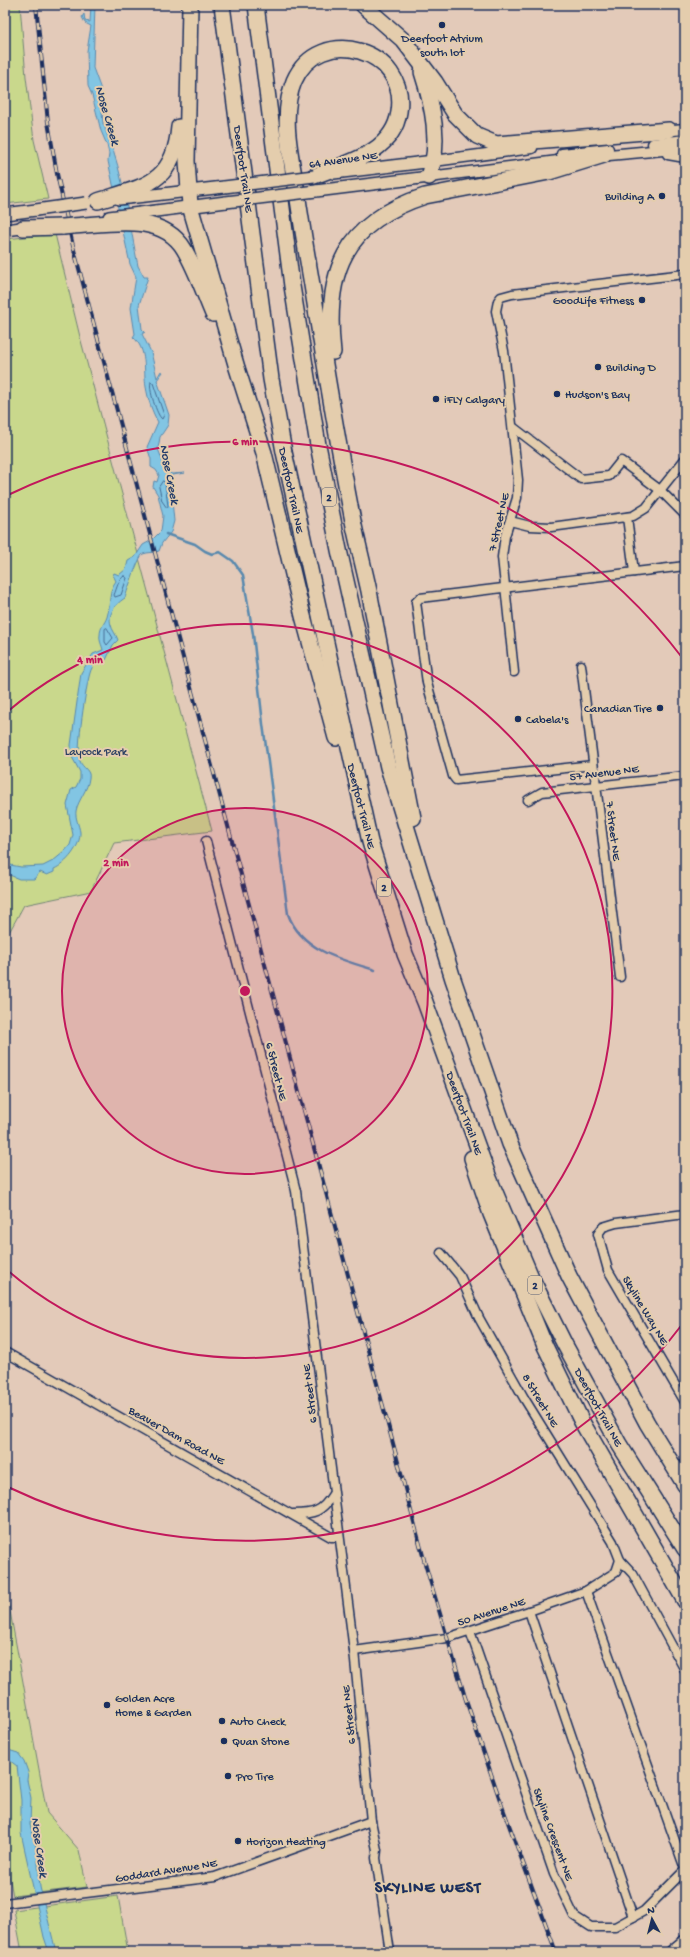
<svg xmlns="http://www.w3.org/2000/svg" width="690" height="1957" font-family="'Gochi Hand',sans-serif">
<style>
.green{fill:#c9d88c;stroke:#728475}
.water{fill:#82c5e3;stroke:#5989ae}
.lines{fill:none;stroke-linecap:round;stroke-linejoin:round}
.shore{stroke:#446b93;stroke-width:1}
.stream{stroke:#5989ae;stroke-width:2.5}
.minor-casing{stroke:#1b2f5e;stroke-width:11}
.tertiary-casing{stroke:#1b2f5e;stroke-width:13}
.secondary-casing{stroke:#1b2f5e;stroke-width:14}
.motorway-casing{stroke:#1b2f5e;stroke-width:18}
.minor{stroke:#e4cdad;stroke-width:8}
.tertiary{stroke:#e4cdad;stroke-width:10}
.secondary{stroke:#e4cdad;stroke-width:11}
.motorway{stroke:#e4cdad;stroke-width:15}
.rail-casing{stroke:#1b2f5e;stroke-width:4}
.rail{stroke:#e4cdad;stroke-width:2.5;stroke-dasharray:8;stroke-linecap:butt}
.secondary-bridge-casing{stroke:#1b2f5e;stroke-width:14;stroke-linecap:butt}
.motorway-bridge-casing{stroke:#1b2f5e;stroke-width:18;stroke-linecap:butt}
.secondary-bridge{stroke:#e4cdad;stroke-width:11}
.motorway-bridge{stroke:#e4cdad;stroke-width:15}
.ring{fill:none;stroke:#c2185b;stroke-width:2}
.poi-dot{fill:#1b2f5e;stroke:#e4cdad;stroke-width:1.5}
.labels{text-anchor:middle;stroke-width:4;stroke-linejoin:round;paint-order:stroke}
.shield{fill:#e4cdad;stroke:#575e76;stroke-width:1}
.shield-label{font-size:11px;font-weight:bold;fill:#1b2f5e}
.poi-label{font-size:12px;fill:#1b2f5e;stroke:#e4cdad;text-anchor:start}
.street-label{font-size:12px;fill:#1b2f5e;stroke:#e4cdad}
.park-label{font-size:12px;fill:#2c4063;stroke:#e4cdad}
.water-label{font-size:13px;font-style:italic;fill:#253e6b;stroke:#e4cdad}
.district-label{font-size:16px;font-weight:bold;letter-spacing:1px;fill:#1b2f5e;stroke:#e4cdad}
.centre{fill:#c2185b;stroke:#e4cdad;stroke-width:2}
.ring-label{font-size:12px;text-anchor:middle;font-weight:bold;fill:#c2185b;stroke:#e4cdad;stroke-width:4;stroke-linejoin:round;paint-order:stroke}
</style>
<rect width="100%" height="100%" fill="#e3cab9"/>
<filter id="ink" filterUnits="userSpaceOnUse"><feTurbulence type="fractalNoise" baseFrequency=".025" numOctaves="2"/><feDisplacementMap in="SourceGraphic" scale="8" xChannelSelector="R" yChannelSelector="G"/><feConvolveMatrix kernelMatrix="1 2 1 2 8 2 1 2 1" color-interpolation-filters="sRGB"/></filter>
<g filter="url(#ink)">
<g class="green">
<polygon points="5,5 20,5 26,77 34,140 48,199 5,204"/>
<polygon points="55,234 80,337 212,831 114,843 91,891 24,905 5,940 5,239"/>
<polygon points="5,1584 47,1813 79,1850 87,1887 13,1896 5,1854"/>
<polygon points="118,1896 128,1952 22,1952 14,1910"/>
</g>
<g class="water">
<path d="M91 5H95L93 68 100 87 103 124C106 127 105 130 107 134 124 175 129 222 138 266L144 277H148L139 305 142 329 145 332 142 334 151 352 157 378 161 371 163 372 157 380 169 415 168 425 160 437 158 449 167 472 172 474 185 473 172 475 170 480 174 521 171 532 162 543 159 551C154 553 148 552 143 554 139 556 127 591 125 598 117 603 107 613 111 625 112 630 116 634 118 640L113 645 106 660 95 663C93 666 91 669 90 673 86 686 76 749 80 761 82 768 91 770 89 778 88 790 78 800 76 811 75 818 79 825 80 832 81 846 66 864 54 869V872L47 875 40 872 34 879H19L5 873V864L21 867 43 866 53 861 64 852 70 845 73 835 67 805 71 790 76 787 80 779V772L72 757 71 745 81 673 93 654 103 650C102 645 99 641 100 635 100 627 105 623 107 617 111 604 108 591 116 581L113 575 114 573 119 575 126 569 128 561 135 557 143 545 152 540 161 531 163 516 158 495 153 487 154 481 157 482 159 475 156 470 151 467V459L147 447 158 422C152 412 148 399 146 387 143 370 148 350 133 337L135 334 131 308 136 277 130 264 108 161 109 154 107 145 101 131 92 95 88 86 87 51 91 26 85 23 82 17 84 14 85 21 90 22Z"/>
<polygon points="5,1749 18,1753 24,1761 28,1772 27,1780 31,1798 30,1824 37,1851 40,1887 56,1952 49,1952 44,1937 21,1833 21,1800 17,1766 5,1757"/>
</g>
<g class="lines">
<g class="shore">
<path d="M151 382 153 383 164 415 162 419C157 416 148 388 151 382Z"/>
<polygon points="163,481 165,483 168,506 167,508 162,501 159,487"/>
<path d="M124 576 127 578 121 595 115 597 114 595C117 588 118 580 124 576Z"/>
<polygon points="107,628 113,638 107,645 105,642 105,629"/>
</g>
<path class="stream" d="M166 534 195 544 205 551 212 554 220 552 233 561 243 575 253 634 263 724 288 914C301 950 341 960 375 970"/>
<defs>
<g id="minor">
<polyline points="513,427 581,479 609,476 621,461 660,490 685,515"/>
<polyline points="627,517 634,572"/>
<polyline points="510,521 530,526 551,527 633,516 646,508 685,459"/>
<polyline points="581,665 620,977"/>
<polyline points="514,672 502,557 505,536 517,498 518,480 504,351 496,311 498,301 501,297 512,294 685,274"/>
<polyline points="593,765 456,780 453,776 427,683 416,602 420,598 685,566"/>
<polyline points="528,800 542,792 685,776"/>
<polyline points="206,841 296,1191 354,1651 371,1821 377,1850 376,1858 390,1952"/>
<polyline points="685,1214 616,1223 603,1227 598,1234 608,1270 685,1402"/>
<polyline points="441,1253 460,1276 479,1318 524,1398 613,1542 620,1560 633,1574 685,1670"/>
<polyline points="5,1352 331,1537 338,1537"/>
<path d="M293 1514C314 1514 322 1512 333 1494"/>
<polyline points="586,1591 685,1869"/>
<polyline points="529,1611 633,1917"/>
<polyline points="470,1631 554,1874 574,1916 591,1927 615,1927 644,1911 685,1870"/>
<polyline points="354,1651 447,1638 529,1611 586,1591 616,1572 620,1560"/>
<polyline points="5,1903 215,1877 371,1821"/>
</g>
<g id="tertiary">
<polyline points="662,131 685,129"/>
<polyline points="653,144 685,140"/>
<polyline points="562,154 608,149"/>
<polyline points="668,154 685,157"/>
<polyline points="598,156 685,148"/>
<polyline points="434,161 532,148"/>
<polyline points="429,177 574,159"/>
</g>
<g id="secondary">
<polyline points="334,173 434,161"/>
<polyline points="316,191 429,177"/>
<polyline points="119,199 224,187"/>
<polyline points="5,214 36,210"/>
<polyline points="109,217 226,202"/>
<polyline points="5,230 30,227"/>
</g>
<g id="motorway">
<polyline points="190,5 187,161 190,206 237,368 264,453 303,616 336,738"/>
<polyline points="222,5 271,379 284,452 370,842 405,954 425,1002 489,1178 531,1277 565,1345 619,1444 685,1549"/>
<polyline points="256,5 292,286 318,445 339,550 388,767 453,979 510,1144 569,1276 647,1423 685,1485"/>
<polyline points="363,5 403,40 435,82 455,114 477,136 496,144 669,130"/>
<path d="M422 72C433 106 441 143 429 177"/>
<path d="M314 176C347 163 393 153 399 112 409 49 319 23 294 81 280 115 291 157 297 192 301 221 306 250 311 279 324 359 337 441 353 521 358 545 364 568 369 591 384 667 398 742 413 818"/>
<path d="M98 201C144 186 174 184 179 127"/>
<path d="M73 226C109 224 162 212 184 249 196 269 204 293 213 314"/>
<polyline points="23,228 63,227"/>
<path d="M333 352C324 273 344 222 425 196L549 172 604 155"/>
<polyline points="472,1158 491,1214 545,1346 582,1422 685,1601"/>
<polyline points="674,1952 685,1943"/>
</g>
</defs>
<use href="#minor" class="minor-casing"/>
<use href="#tertiary" class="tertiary-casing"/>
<use href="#secondary" class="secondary-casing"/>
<use href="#motorway" class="motorway-casing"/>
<use href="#minor" class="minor"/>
<use href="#tertiary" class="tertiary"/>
<use href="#secondary" class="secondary"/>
<use href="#motorway" class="motorway"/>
<defs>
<polyline id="rail" points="36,5 48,122 57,174 73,246 426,1567 465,1697 502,1806 556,1952"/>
</defs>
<use href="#rail" class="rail-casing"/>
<use href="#rail" class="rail"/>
<defs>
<g id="secondary-bridge">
<polyline points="224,187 314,176"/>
<polyline points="226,202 316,191"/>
<polyline points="36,210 86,203"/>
</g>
<polyline id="motorway-bridge" points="63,227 73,226"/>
</defs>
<use href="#secondary-bridge" class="secondary-bridge-casing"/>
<use href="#motorway-bridge" class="motorway-bridge-casing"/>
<use href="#secondary-bridge" class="secondary-bridge"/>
<use href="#motorway-bridge" class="motorway-bridge"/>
</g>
</g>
<circle cx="245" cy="991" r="183" fill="#c2185b" fill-opacity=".12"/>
<g class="ring">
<circle cx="245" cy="991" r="183"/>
<path d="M7 712A367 367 0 1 1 7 1270"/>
<path d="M684 1322A550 550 0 0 1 8 1487M8 495A550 550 0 0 1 684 660"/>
</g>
<g class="poi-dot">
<circle cx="442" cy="25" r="4"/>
<circle cx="662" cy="196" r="4"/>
<circle cx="642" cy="300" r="4"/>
<circle cx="598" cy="367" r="4"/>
<circle cx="557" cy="394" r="4"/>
<circle cx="436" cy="399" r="4"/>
<circle cx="660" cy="708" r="4"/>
<circle cx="518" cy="719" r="4"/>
<circle cx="107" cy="1705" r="4"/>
<circle cx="222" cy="1721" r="4"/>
<circle cx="224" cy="1741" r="4"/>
<circle cx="228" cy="1776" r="4"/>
<circle cx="238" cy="1841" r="4"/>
</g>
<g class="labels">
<g class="shield">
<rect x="322" y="488" width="14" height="18" rx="3"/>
<rect x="377" y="878" width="14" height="18" rx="3"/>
<rect x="528" y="1276" width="14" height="18" rx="3"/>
</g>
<g class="shield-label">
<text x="329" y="501">2</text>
<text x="384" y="891">2</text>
<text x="535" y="1289">2</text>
</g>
<g class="poi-label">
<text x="442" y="42" text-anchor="middle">Deerfoot Atrium<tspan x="442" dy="14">south lot</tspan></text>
<text x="654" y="200" text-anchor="end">Building A</text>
<text x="634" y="304" text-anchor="end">GoodLife Fitness</text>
<text x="606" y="371">Building D</text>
<text x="565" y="398">Hudson's Bay</text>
<text x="444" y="403">iFLY Calgary</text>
<text x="652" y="712" text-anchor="end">Canadian Tire</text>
<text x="526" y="723">Cabela's</text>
<text x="115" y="1702">Golden Acre<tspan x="115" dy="14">Home &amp; Garden</tspan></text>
<text x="230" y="1725">Auto Check</text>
<text x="232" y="1745">Quan Stone</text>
<text x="236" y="1780">Pro Tire</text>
<text x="246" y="1845">Horizon Heating</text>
</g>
<g class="street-label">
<text transform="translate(343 159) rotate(-8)" y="4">64 Avenue NE</text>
<text transform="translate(244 169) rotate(82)" y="4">Deerfoot Trail NE</text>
<text transform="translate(292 490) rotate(78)" y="4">Deerfoot Trail NE</text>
<text transform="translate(498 522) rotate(-77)" y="4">7 Street NE</text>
<text transform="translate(604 772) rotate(-7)" y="4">57 Avenue NE</text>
<text transform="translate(362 806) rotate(76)" y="4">Deerfoot Trail NE</text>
<text transform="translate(614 831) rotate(83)" y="4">7 Street NE</text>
<text transform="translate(277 1071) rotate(76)" y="4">6 Street NE</text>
<text transform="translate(465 1113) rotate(70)" y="4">Deerfoot Trail NE</text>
<text transform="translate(646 1310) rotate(59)" y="4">Skyline Way NE</text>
<text transform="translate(309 1394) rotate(-97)" y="4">6 Street NE</text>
<text transform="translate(541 1400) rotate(59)" y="4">8 Street NE</text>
<text transform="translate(599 1407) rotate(61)" y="4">Deerfoot Trail NE</text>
<text transform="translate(177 1435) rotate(29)" y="4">Beaver Dam Road NE</text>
<text transform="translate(491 1611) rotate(-18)" y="4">50 Avenue NE</text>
<text transform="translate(348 1715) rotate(-96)" y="4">6 Street NE</text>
<text transform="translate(554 1834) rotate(70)" y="4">Skyline Crescent NE</text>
<text transform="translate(166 1870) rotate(-9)" y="4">Goddard Avenue NE</text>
</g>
<g class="park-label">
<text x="96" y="755">Laycock Park</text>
</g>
<g class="water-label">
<text transform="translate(109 115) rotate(74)" y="5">Nose Creek</text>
<text transform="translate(171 474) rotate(79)" y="5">Nose Creek</text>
<text transform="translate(41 1847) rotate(82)" y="5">Nose Creek</text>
</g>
<g class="district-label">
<text x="428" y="1892">SKYLINE WEST</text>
</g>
</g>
<circle cx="245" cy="991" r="6" class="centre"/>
<g class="ring-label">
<text x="245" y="445">6 min</text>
<text x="90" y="663">4 min</text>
<text x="116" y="866">2 min</text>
</g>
<rect width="690" height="1957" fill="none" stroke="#e4cdad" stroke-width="20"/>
<rect x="10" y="10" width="670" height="1937" fill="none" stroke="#1b2f5e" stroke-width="1.5" filter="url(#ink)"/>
<g transform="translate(652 1919) rotate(353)" stroke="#e4cdad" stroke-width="3" paint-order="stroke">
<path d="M0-3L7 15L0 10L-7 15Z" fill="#1b2f5e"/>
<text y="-6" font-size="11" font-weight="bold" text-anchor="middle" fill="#1b2f5e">N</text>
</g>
</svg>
